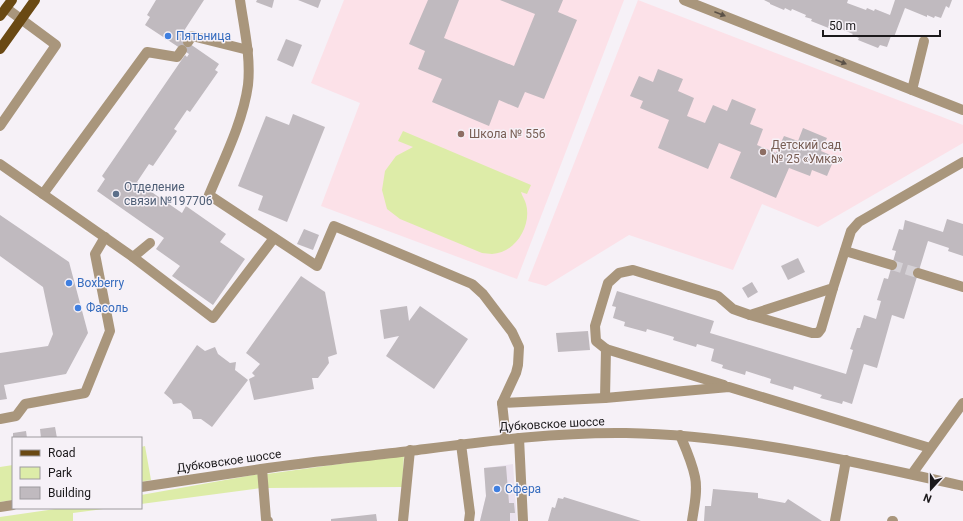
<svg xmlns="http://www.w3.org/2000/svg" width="963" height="521" font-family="Roboto,sans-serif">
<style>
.built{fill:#ebe2ee}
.education{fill:#fce1e8}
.green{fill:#ddeca8}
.building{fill:#c0babf}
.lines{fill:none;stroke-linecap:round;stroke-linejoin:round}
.minor-tunnel{stroke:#d5d1d6;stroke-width:10;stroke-dasharray:10 5;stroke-linecap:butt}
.minor{stroke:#a9967c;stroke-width:10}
.major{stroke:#6a4913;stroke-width:10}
.oneway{fill:#5b5147}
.shop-dot{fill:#3f7fe0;stroke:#f6f1f7;stroke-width:1.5}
.education-dot{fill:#8d6e63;stroke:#f6f1f7;stroke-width:1.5}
.service-dot{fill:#5c6f8a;stroke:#f6f1f7;stroke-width:1.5}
.labels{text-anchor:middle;stroke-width:3;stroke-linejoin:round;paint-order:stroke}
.shop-label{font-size:12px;fill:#366cbe;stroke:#f6f1f7;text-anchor:start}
.education-label{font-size:12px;fill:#785e54;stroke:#f6f1f7;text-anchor:start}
.service-label{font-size:12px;fill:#4e5e75;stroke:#f6f1f7;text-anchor:start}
.street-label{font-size:12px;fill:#1b191b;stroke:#f6f1f7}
</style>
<rect width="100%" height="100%" fill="#f6f1f7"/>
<polygon class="built" points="513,464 517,521 480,521 486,496 484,468"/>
<g class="education">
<polygon points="344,0 624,0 517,279 321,206 360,103 311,83"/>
<polygon points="638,0 963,125 963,143 818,227 762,204 733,270 629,235 546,286 528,281"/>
</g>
<g class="green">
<path d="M403 131 531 185 527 194 521 192C522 196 525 200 526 204 532 225 516 253 492 254 489 254 485 253 482 253L400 219 387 209 382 190 385 171 396 156 413 147 398 141Z"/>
<polygon points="145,446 151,480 141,482 141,447"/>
<polygon points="404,455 402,487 268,488 267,474"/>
<polygon points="13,465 13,500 0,502 0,467"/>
<polygon points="259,474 261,488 141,504 141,495"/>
<polygon points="62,508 111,508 73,513 73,521 0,521 0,517"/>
</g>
<g class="building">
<polygon points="156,0 204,0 180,37 219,64 215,70 218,72 190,112 187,110 174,129 177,131 153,166 149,164 137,182 182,213 186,206 226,234 220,242 245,259 213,305 172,276 180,266 156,249 164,238 97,191 105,179 102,176 185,55 187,57 189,54 145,25 150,17 147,15"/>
<polygon points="257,0 274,0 272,8 256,2"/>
<polygon points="298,0 321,0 318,8"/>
<polygon points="428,0 459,0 444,38 514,66 535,14 500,0 563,0 558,12 577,20 544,99 525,92 518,108 499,100 489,126 432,102 442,79 418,69 425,51 409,44"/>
<polygon points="764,0 848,0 847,3 866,10 867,8 874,11 875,9 890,15 895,0 952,0 949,8 946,6 941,18 935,16 934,18 927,15 927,17 905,8 894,37 891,36 887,47 880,45 878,48 858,40 859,38 852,35 853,34 839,28 838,30 832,27 831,29 811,21 812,19 805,17 806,15 792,9 791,11 785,8 784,10 770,4 770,3"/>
<polygon points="286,39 302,45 293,67 277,60"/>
<polygon points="658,69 683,79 678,91 694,98 687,116 705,123 713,105 727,111 732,99 756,109 750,124 763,129 757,145 776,153 784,136 798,141 803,128 827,138 821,151 835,157 827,176 812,170 810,176 789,168 776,198 730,178 741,152 719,143 708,169 658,148 669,120 640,108 643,101 630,96 639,76 653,82"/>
<polygon points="293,114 325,127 287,222 258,210 263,196 238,186 266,116 289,125"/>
<polygon points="0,215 69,262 88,333 66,374 4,385 7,399 0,400 0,353 48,346 53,334 43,287 0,256"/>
<polygon points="947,219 963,224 963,256 948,251 949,248 928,241 904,319 892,315 877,368 864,364 852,404 843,401 842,404 820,398 822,395 794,386 793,390 770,383 771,379 746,371 745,375 722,368 723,365 711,361 714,349 697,344 696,347 673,340 674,337 647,329 646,332 624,326 625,322 613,318 616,307 612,306 617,291 714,321 710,333 846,374 853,350 850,349 857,328 860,328 864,315 876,319 881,301 877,300 884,278 888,279 896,251 892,250 899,229 903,230 905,220 943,232"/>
<polygon points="304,229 319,235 313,250 297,244"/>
<polygon points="798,258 805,272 788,280 781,266"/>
<polygon points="301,276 325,292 337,354 328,357 329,363 318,378 312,378 314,389 254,400 249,379 255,376 252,373 260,364 246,353"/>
<polygon points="752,282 758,292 748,298 742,288"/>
<polygon points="407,306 409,321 420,306 468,339 434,389 386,356 399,336 384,339 380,310"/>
<polygon points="588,331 590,350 558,352 556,333"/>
<polygon points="197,345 205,351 215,347 218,354 230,363 236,362 235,370 248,380 212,427 201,419 193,419 191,411 181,403 173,404 172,400 164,393"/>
<polygon points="55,427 57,438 41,438 40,429"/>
<polygon points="26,431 27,438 13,438 13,433"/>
<polygon points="506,466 509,503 514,503 515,513 510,513 510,521 480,521 486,496 484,468"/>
<polygon points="713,489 758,493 758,498 785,503 788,499 822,521 704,521 705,506 711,506"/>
<polygon points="564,497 641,521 548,521 552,507 555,508 558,498 563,499"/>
<polygon points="376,514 377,521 331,521 331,519"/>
</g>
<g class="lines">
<polyline class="minor-tunnel" points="892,265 918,273"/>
<g class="minor">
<path d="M240 0C244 28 251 57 248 85 243 122 223 161 209 195L317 266 334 226 472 284 483 294 512 332 519 347 518 365 516 373 502 403 506 439"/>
<polyline points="684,0 963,110"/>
<polyline points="188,42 192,36 248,50"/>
<polyline points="912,90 924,41"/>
<polyline points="0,126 56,45 6,8"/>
<polyline points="0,164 133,257 150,243"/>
<polyline points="43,194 147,52 177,57 182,50"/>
<polyline points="845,251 892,265"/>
<polyline points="133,257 213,318 274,238"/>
<polyline points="918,273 963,287"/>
<polyline points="750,315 812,333 818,333 821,329 833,288"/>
<polyline points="606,349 724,385"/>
<polyline points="605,398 606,349 596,341 595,326 608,283 619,273 633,270 718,296 733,309 750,315 833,288 851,231 859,222 963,162"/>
<polyline points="502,403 605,398 729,387 930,448"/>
<polyline points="0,419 16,416 25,404 85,393 110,331 95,254 105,237"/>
<path d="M680 435C686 449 692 462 695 477 698 491 694 507 692 521"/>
<polyline points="519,438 523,521"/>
<polyline points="461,444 470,513 469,521"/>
<polyline points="262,469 266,519 268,521"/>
<polyline points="912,474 963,403"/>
<path d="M141 487C181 481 221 475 261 469 310 462 360 457 410 451 481 442 553 432 626 433 740 435 852 461 963 486"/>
<polyline points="0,507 13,505"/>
<polyline points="403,521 410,450"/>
<polyline points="835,521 846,460"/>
<polyline points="892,521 893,521"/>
</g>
<g class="major">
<polyline points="0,16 12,0"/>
<polyline points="0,49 35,0"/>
</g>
</g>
<defs><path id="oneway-solid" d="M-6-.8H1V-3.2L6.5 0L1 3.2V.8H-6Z"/></defs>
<g class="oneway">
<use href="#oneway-solid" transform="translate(720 14) rotate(21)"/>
<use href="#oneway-solid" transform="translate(841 62) rotate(21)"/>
</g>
<g class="shop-dot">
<circle cx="168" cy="36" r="4"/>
<circle cx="69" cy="283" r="4"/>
<circle cx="78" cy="308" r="4"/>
<circle cx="497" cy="489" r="4"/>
</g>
<g class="education-dot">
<circle cx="461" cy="134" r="4"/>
<circle cx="763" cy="152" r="4"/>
</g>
<circle class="service-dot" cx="116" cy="194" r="4"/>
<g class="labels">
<g class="shop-label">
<text x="176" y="40">Пятьница</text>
<text x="77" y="287">Boxberry</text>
<text x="86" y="312">Фасоль</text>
<text x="505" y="493">Сфера</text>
</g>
<g class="education-label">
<text x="469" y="138">Школа № 556</text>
<text x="771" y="149">Детский сад<tspan x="771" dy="14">№ 25 «Умка»</tspan></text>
</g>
<g class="service-label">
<text x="124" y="191">Отделение<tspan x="124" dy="14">связи №197706</tspan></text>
</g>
<g class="street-label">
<text transform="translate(552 424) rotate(-3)" y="4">Дубковское шоссе</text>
<text transform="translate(229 461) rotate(-8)" y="4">Дубковское шоссе</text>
</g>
</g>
<rect x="12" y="437" width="130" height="72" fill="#f6f1f7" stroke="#9e9b9f"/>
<rect x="20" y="450" width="20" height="6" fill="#6a4913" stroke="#9e9b9f"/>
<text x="48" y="457" font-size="12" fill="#1b191b">Road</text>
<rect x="20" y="467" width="20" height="12" fill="#ddeca8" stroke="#9e9b9f"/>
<text x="48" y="477" font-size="12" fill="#1b191b">Park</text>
<rect x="20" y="487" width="20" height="12" fill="#c0babf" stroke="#9e9b9f"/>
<text x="48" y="497" font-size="12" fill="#1b191b">Building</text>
<g transform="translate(931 489) rotate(201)" stroke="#f6f1f7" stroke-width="3" paint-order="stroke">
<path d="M0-3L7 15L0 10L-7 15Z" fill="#1b191b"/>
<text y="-6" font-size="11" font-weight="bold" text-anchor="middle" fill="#1b191b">N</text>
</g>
<path d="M823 30v6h117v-6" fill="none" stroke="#1b191b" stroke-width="2"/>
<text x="829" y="30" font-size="12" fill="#1b191b" stroke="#f6f1f7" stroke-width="3" paint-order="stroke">50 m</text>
</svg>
